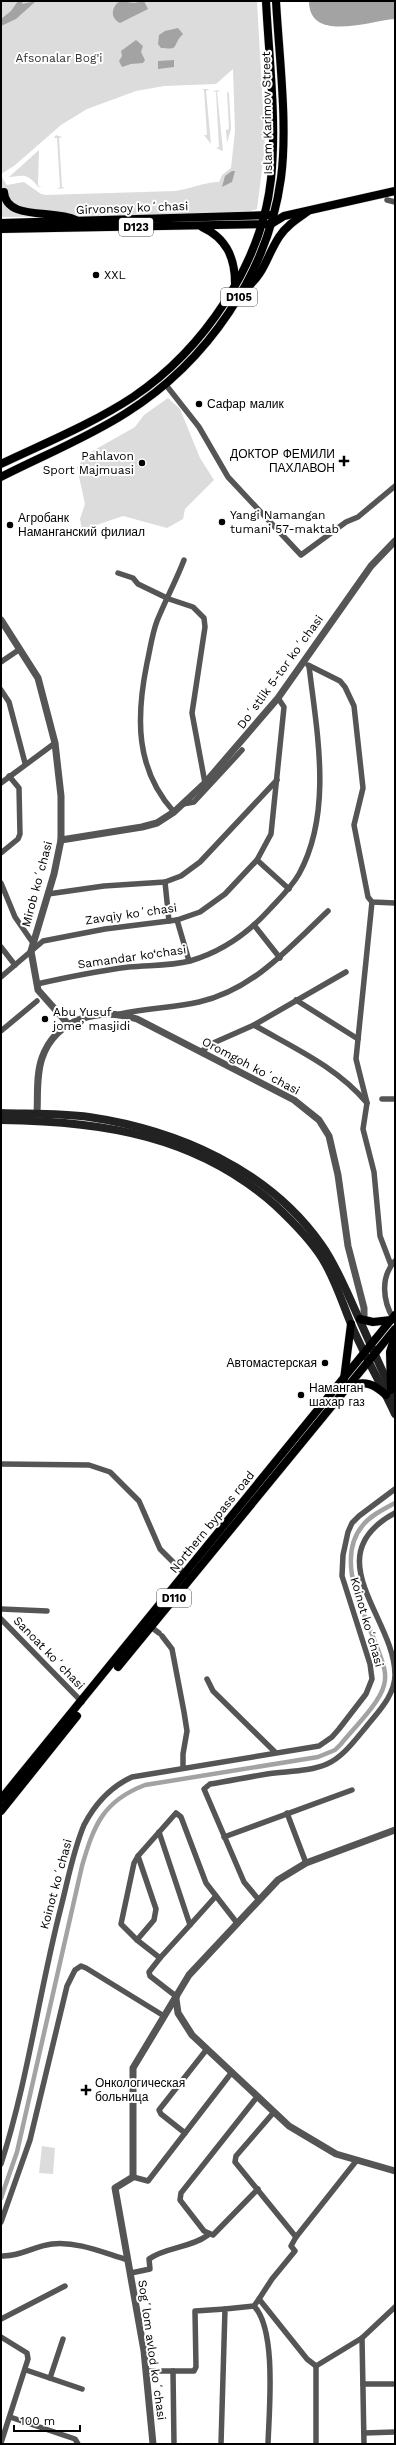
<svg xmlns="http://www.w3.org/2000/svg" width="396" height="2445" font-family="'Work Sans',sans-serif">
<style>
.green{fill:#dcdcdc}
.water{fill:#a3a3a3}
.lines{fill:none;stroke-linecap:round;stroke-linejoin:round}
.canal{stroke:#a3a3a3;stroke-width:4.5}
.primary-casing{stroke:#dbdbdb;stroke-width:9}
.minor{stroke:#555;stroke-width:5.5}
.tertiary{stroke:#555;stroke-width:7}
.secondary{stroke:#222;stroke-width:8}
.primary{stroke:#000;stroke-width:8}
.poi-dot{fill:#000;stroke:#fff;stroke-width:1.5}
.labels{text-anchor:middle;stroke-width:4;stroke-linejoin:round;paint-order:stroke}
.shield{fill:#fff;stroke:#4c4c4c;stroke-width:1}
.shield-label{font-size:11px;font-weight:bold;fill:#000}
.park-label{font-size:12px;fill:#333;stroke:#fff}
.street-label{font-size:12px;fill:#000;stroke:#fff}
.poi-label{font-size:12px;fill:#000;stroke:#fff;text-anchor:start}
</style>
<rect width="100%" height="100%" fill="#fff"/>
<g class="green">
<path d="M1 1H257L265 146 257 209 240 214 1 217V176L7 185 24 182 41 194 46 195 175 191C191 189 204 182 219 182L222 175 231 168 235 131 233 69 216 84 164 86 136 91 87 109 61 125 14 166 1 174Z"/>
<polygon points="201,89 209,89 206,91 211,144 204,135 207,135 204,90"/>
<polygon points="220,90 217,92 223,151 216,148 219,147 216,92 213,91"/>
<polygon points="227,91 229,94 231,129 227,143 226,130 229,129"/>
<polygon points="56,135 62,137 59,138 62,187 65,188 57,189 60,187 57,138 54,138"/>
<path d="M39 150 38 186 42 187H38C27 172 23 176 9 177Z"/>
<polygon points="168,398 180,409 200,458 214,480 185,509 183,519 167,528 123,516 82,530 80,519 85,504 77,467 89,453 135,427 144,415"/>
<polygon points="42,2146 55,2148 53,2174 39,2173"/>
</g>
<g class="water">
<polygon points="18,1 23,1 22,4 36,1 16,19 1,26 1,19 11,11"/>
<path d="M120 1 134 3 144 1 148 9 120 23C110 18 111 7 120 1Z"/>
<path d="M309 1H395V19C369 21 309 43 309 1Z"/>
<path d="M178 28 183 34C171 46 181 50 161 48L158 44 159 35 165 31Z"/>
<polygon points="136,40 143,46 141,52 145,60 143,63 131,64 122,67 119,61 122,56 121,51"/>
<polygon points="174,60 174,67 158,69 158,61"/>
<polygon points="232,171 235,171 232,182 222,187 225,176"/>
</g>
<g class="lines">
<path class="canal" d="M1 2198 17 2152 82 1866C94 1825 103 1801 145 1785L318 1757 335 1750 341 1744C353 1729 380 1703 384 1685 388 1672 381 1659 377 1647 364 1612 334 1559 363 1525 371 1515 384 1509 395 1503"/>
<defs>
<g id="primary">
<path d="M4 192C6 221 53 209 76 220"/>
<polyline points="1,223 270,215"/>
<path d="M202 227C226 238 235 257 235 283"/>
<polyline points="1,229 271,224 284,216 395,191"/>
<path d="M244 290C265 274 266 257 279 237 286 226 297 219 307 212"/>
<path d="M1 464C45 443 92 424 133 397 203 350 262 264 271 179 277 121 269 59 266 1"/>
<path d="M1 477C42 456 87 438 126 413 207 362 268 274 281 178 288 125 279 55 276 1"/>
<polyline points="360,1319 373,1322 391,1320"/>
<polyline points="344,1379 351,1324"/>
<path d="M348 1386C365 1380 374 1384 386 1395"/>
<polyline points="391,1390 390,1352 395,1336"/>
<polyline points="118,1667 395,1329"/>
<polyline points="1,1799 395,1315"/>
<polyline points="1,1811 77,1716"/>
</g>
</defs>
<use href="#primary" class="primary-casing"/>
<g class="minor">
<polyline points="387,200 395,202"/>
<polyline points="166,385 199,427 228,477 301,555 346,522 358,517 395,486"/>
<polyline points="118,573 133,578 138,584 169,599 193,607 204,618 205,627 192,713 205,783"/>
<polyline points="1,662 20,649"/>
<polyline points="308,665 340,681 345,687 354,706 363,788 354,825 368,897 372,902 395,903"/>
<polyline points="1,690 9,702 25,763"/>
<polyline points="1,783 55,743"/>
<polyline points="183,804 194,802 242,750"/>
<path d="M174 812C135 769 136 717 147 663 150 650 152 634 157 621 165 601 176 581 184 560"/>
<polyline points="1,853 18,839 20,834 19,788 9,776"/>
<polyline points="257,860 289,889"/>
<polyline points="165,882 169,921"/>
<polyline points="1,883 15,917 33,943"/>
<polyline points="48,894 104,886 165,882 181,876 200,862 277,780"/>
<polyline points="372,902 356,1059 367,1103 363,1129 374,1172 380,1236 391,1265"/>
<polyline points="177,920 189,961"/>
<polyline points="254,925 280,958"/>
<polyline points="1,947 15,965"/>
<polyline points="1,977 43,941 105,929 177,920 200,912 225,894 257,860 271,834 284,707 278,698"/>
<path d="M37 984C68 977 98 971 129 967 149 965 170 966 190 961 221 952 246 935 268 911 279 899 291 888 299 874 333 812 317 733 309 666"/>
<polyline points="296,1000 358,1039"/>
<path d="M120 1014C147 1008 173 1008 199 1002 253 990 290 947 328 911"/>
<path d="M254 1025C294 1048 337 1067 367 1103"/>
<polyline points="1,1031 37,1001"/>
<polyline points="202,1051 211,1044 254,1025 346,972"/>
<polyline points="382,1099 395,1099"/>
<path d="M393 1318C383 1301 380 1277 395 1261"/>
<polyline points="1,1464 89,1465 110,1472 139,1501 160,1549 187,1576"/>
<polyline points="1,1609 47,1611"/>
<polyline points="1,1619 82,1702"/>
<polyline points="151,1627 159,1633"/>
<polyline points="162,1636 172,1649 184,1712 187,1731 183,1754 183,1768"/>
<polyline points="207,1679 213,1691 275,1752"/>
<polyline points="287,1813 306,1863"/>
<polyline points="159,1832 190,1925 160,1958"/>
<polyline points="224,1837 352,1790"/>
<path d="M259 1900 244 1882 204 1789 210 1784C229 1781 248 1777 267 1774 286 1771 309 1772 327 1764 343 1757 355 1740 366 1727 378 1712 395 1695 395 1675 395 1618 315 1556 395 1513"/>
<polyline points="190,1925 216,1896"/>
<polyline points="137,1940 121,1924 134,1863 138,1856"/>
<polyline points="177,1997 150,1976 149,1972 160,1958 137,1940 154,1920 156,1909 138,1856 176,1813 181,1817 206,1883 237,1923"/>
<polyline points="257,2097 181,2193 180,2200 204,2231 213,2235 258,2189"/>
<polyline points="274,2112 236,2156 235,2162 296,2237"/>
<polyline points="185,2133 161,2114 159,2110 207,2049"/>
<path d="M1 2164C28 2080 39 1992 61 1907 68 1880 73 1851 84 1825 95 1804 110 1787 132 1777L319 1746 332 1737 339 1729 366 1694 372 1679 370 1664 342 1576 343 1555 348 1532 352 1523 359 1516 395 1489"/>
<polyline points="133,2177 148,2181 232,2072"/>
<polyline points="1,2222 30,2140 67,1986 75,1970 81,1966 86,1968 164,2016"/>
<path d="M1 2256C20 2257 34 2246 52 2244 77 2241 104 2253 128 2260"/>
<path d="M131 2273 150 2269 149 2259C165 2247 191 2248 208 2235"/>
<path d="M254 2306C277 2330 269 2411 268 2444"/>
<polyline points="1,2319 65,2286"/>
<polyline points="1,2337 27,2353 28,2359 1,2443"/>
<polyline points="362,2338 364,2444"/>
<polyline points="316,2366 307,2359 259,2299 272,2279 295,2251 291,2246 296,2237 357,2160"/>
<polyline points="316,2366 362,2338 395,2307"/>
<polyline points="26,2370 82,2389"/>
<polyline points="146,2371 194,2371 196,2367 195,2311 225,2309"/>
<polyline points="173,2371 174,2444"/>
<polyline points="50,2378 63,2339"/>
<polyline points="363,2384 395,2384"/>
<polyline points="10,2417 75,2439 78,2444"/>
<polyline points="364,2433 395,2432"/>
<polyline points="221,2444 225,2309 254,2306 259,2299"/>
<polyline points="316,2444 316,2366"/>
</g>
<g class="tertiary">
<polyline points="1,620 38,678 55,743 61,796 61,840 54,874 31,951 38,990 69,1025"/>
<polyline points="61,840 142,827 157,823 174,812 205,783 278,698 371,566 395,541"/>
<path d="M37 1113C38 1095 36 1075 42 1058 56 1018 100 1007 137 1019L294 1100 319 1120 329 1136 338 1175 348 1246 364 1308V1316L360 1319"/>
<polyline points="176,1999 178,2013 192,2035 289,2126 336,2154 395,2171"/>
<polyline points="153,2444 144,2351 115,2188 133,2177 133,2068 189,1975 278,1880 306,1863 395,1830"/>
</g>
<g class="secondary">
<path d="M1 1113C30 1114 60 1113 89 1117 177 1130 268 1169 321 1244 332 1259 339 1275 347 1292 363 1327 379 1363 395 1399"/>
<path d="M1 1120C103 1121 198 1136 276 1206 293 1222 310 1239 322 1258 335 1279 342 1302 351 1324 364 1355 381 1384 395 1414"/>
</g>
<use href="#primary" class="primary"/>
</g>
<g class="poi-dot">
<circle cx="96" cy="275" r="4"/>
<circle cx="199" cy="404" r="4"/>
<path d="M342 455h4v4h4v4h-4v4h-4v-4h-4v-4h4z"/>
<circle cx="142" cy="463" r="4"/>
<circle cx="222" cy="522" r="4"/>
<circle cx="10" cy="525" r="4"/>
<circle cx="45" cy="1019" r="4"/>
<circle cx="325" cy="1363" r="4"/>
<circle cx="301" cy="1395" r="4"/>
<path d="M84 2084h4v4h4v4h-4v4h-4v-4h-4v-4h4z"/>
</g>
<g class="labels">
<g class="shield">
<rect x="119" y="218" width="34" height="18" rx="3"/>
<rect x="221" y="288" width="36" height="18" rx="3"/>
<rect x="157" y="1589" width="34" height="18" rx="3"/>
</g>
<g class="shield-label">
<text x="136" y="231">D123</text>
<text x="239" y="301">D105</text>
<text x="174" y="1602">D110</text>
</g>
<g class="park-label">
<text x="59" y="62">Afsonalar Bog'i</text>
</g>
<g class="street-label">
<text transform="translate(267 113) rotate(-91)" y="4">Islam Karimov Street</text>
<text transform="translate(132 208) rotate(-2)" y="4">Girvonsoy koʻchasi</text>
<text transform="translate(280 672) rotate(-54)" y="4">Doʻstlik 5-tor koʻchasi</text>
<text transform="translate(37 884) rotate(-75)" y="4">Mirob koʻchasi</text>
<text transform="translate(131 914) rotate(-8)" y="4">Zavqiy koʻchasi</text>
<text transform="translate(132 957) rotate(-8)" y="4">Samandar ko‘chasi</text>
<text transform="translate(251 1066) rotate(28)" y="4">Oromgoh koʻchasi</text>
<text transform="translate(212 1522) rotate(-51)" y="4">Northern bypass road</text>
<text transform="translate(367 1622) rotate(74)" y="4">Koinot koʻchasi</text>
<text transform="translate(49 1653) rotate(46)" y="4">Sanoat koʻchasi</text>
<text transform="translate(56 1884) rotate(-75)" y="4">Koinot koʻchasi</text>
<text transform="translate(152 2350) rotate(82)" y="4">Sogʻlom avlod koʻchasi</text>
</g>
<g class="poi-label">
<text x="104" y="279">XXL</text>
<text x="207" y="408">Сафар малик</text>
<text x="335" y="458" text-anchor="end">ДОКТОР ФЕМИЛИ<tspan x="335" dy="14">ПАХЛАВОН</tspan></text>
<text x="134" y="460" text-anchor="end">Pahlavon<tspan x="134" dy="14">Sport Majmuasi</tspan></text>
<text x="230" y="519">Yangi Namangan<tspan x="230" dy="14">tumani 57-maktab</tspan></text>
<text x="18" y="522">Агробанк<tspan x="18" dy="14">Наманганский филиал</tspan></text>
<text x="53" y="1016">Abu Yusuf<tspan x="53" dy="14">jome’ masjidi</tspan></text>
<text x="317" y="1367" text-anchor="end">Автомастерская</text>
<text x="309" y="1392">Наманган<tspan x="309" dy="14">шахар газ</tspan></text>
<text x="95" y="2087">Онкологическая<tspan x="95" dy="14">больница</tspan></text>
</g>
</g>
<rect width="396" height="2445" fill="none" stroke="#000000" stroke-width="4"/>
<path d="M14 2425v6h66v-6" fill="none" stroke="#000000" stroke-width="2"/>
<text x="20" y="2425" font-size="12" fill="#000000" stroke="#ffffff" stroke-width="3" paint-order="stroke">100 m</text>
</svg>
